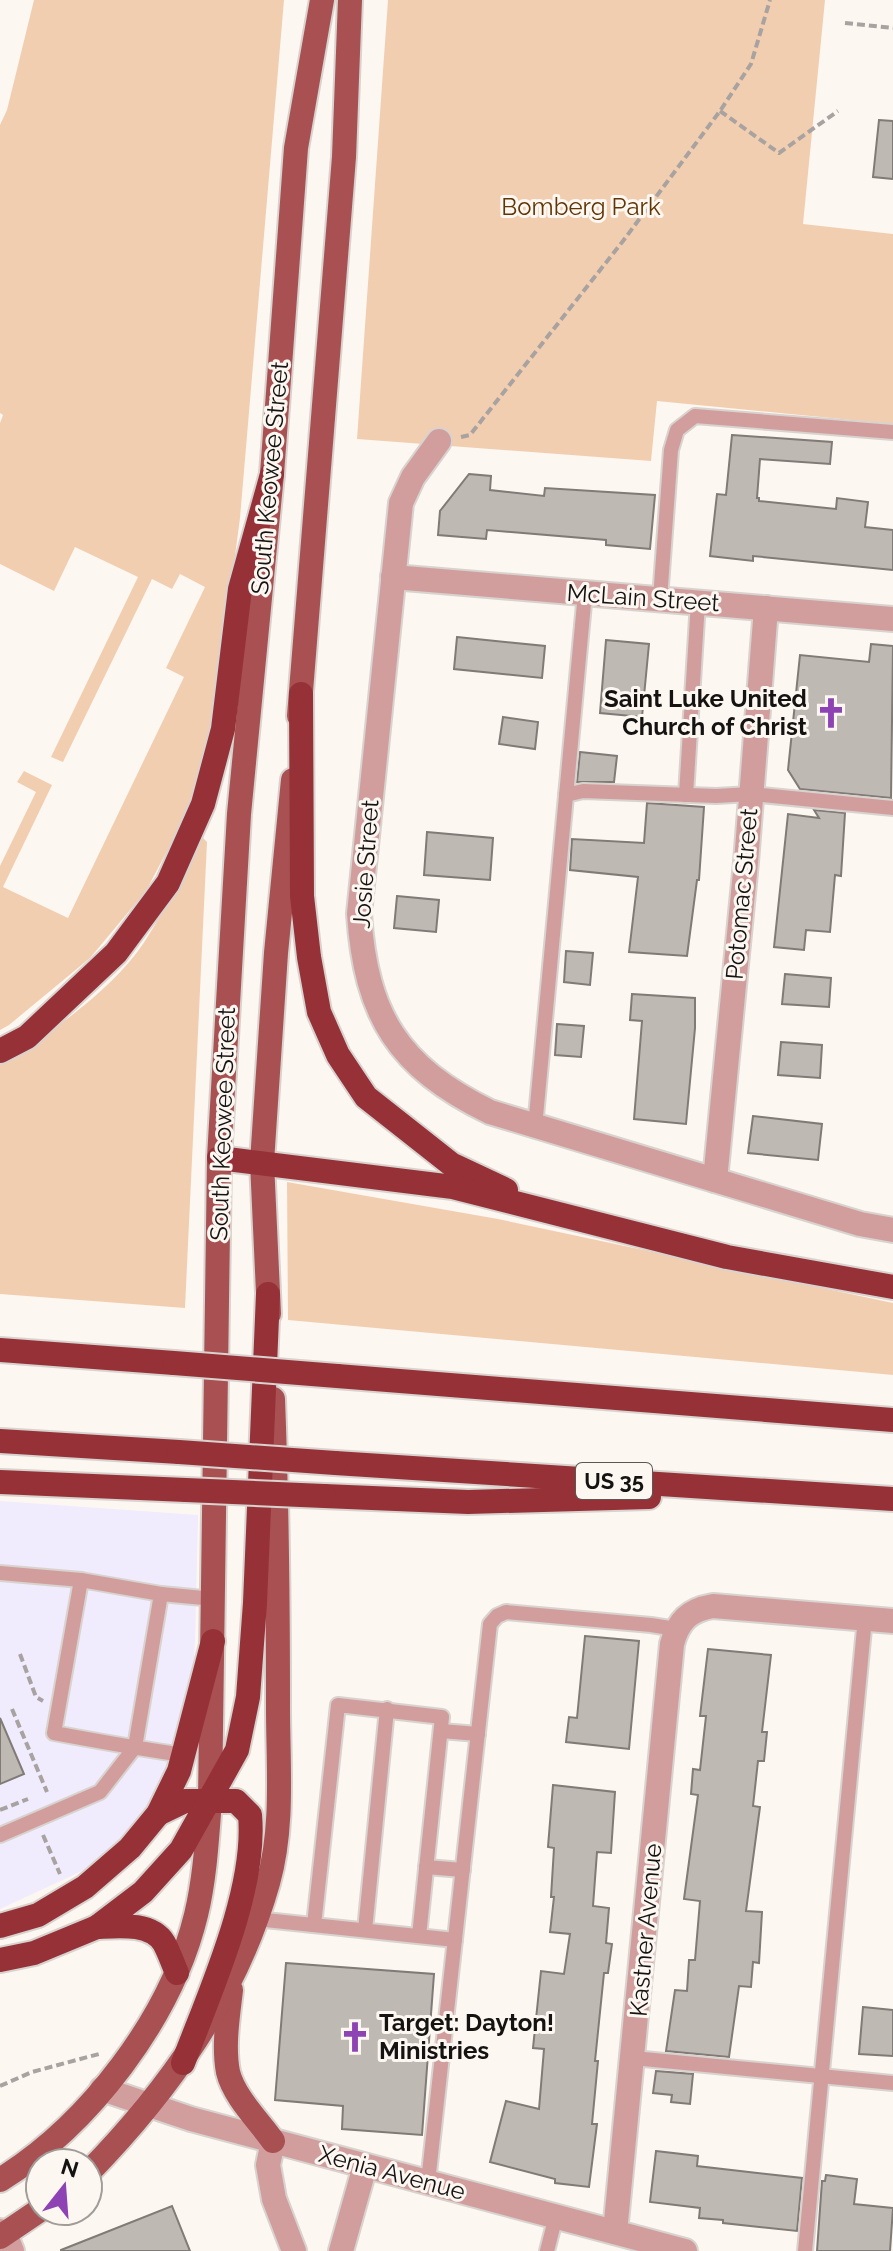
<svg xmlns="http://www.w3.org/2000/svg" width="893" height="2251" font-family="Raleway,sans-serif">
<style>
.education{fill:#f0ebfd}
.green{fill:#f2ceb1}
.building{fill:#bfb9b4;stroke:#807b76;stroke-width:2}
.lines{fill:none;stroke-linecap:round;stroke-linejoin:round}
.service-casing{stroke:#d8d3ce;stroke-width:18}
.minor-casing{stroke:#d8d3ce;stroke-width:28}
.tertiary-casing{stroke:#d8d3ce;stroke-width:28}
.primary-casing{stroke:#d8d3ce;stroke-width:28}
.motorway-casing{stroke:#d8d3ce;stroke-width:28}
.path{stroke:#a8a3a0;stroke-width:4;stroke-dasharray:8 4;stroke-linecap:butt}
.service{stroke:#d19e9d;stroke-width:14}
.minor{stroke:#d19e9d;stroke-width:24}
.tertiary{stroke:#d19e9d;stroke-width:24}
.primary{stroke:#a85052;stroke-width:24}
.motorway{stroke:#963138;stroke-width:24}
.motorway-bridge-casing{stroke:#d8d3ce;stroke-width:28;stroke-linecap:butt}
.motorway-bridge{stroke:#963138;stroke-width:24}
.labels{text-anchor:middle;stroke-width:6;stroke-linejoin:round;paint-order:stroke}
.shield{fill:#fdf7f2;stroke:#5b5755;stroke-width:2}
.shield-label{font-size:22px;font-weight:bold;fill:#151312}
.park-label{font-size:24px;fill:#613503;stroke:#fdf7f2}
.street-label{font-size:24px;fill:#151312;stroke:#fdf7f2}
.poi-label{font-size:24px;font-weight:bold;fill:#151312;stroke:#fdf7f2;text-anchor:end}
</style>
<rect width="100%" height="100%" fill="#fdf7f2"/>
<polygon class="education" points="0,1501 198,1515 195,1643 191,1692 169,1772 150,1808 128,1836 97,1864 0,1909"/>
<g class="green">
<polygon points="34,0 284,0 240,518 213,721 188,811 146,891 90,958 9,1025 0,1030 0,866 36,792 17,782 24,771 52,785 3,887 68,918 184,677 166,668 205,587 180,574 172,589 152,579 63,762 51,757 138,577 75,547 54,591 0,564 0,423 3,415 0,413 0,125 7,110"/>
<polygon points="388,0 825,0 803,224 893,234 893,424 657,401 651,461 357,439"/>
<path d="M203 838 207 842 185 1308 0 1294V1065C49 1034 114 989 145 941 166 908 184 872 203 838Z"/>
<polygon points="287,1182 498,1219 893,1303 893,1375 288,1320"/>
</g>
<g class="building">
<polygon points="879,120 893,121 893,179 873,177"/>
<polygon points="732,435 832,442 830,464 760,459 757,498 759,498 759,501 836,509 837,498 868,502 865,527 893,530 893,570 753,556 753,561 710,556 717,494 726,495"/>
<polygon points="469,474 491,476 490,490 544,496 545,488 655,495 650,549 606,545 606,540 487,530 486,539 438,535 440,511"/>
<polygon points="457,637 545,646 542,678 454,669"/>
<polygon points="606,640 649,644 642,717 600,713"/>
<polygon points="871,644 893,646 891,798 800,789 788,770 800,655 869,662"/>
<polygon points="503,717 538,722 535,749 499,744"/>
<polygon points="580,752 617,756 614,782 577,782"/>
<polygon points="647,803 704,807 699,880 697,880 687,956 629,952 638,877 570,870 572,839 644,843"/>
<polygon points="814,810 845,813 841,876 835,875 830,932 806,930 804,950 774,947 788,814 819,818"/>
<polygon points="427,832 493,838 490,880 424,875"/>
<polygon points="397,896 439,900 436,932 394,928"/>
<polygon points="566,951 593,953 590,985 564,982"/>
<polygon points="785,974 831,978 829,1007 782,1004"/>
<polygon points="632,994 695,998 695,1028 686,1124 634,1119 642,1021 630,1020"/>
<polygon points="557,1024 584,1026 581,1057 555,1055"/>
<polygon points="781,1042 822,1045 820,1078 778,1075"/>
<polygon points="753,1116 822,1124 818,1160 748,1153"/>
<polygon points="585,1636 639,1641 629,1749 566,1742 569,1717 577,1718"/>
<polygon points="708,1649 771,1655 762,1732 767,1732 764,1761 758,1761 753,1806 760,1807 746,1911 762,1912 759,1963 753,1962 751,1987 739,1986 729,2057 666,2051 675,1990 687,1991 689,1960 695,1960 700,1901 684,1899 698,1795 691,1794 693,1769 700,1770 706,1716 700,1716"/>
<polygon points="0,1718 24,1774 0,1784"/>
<polygon points="553,1785 615,1792 611,1853 597,1852 593,1906 609,1908 606,1943 612,1944 608,1973 604,1973 595,2061 598,2061 592,2124 597,2124 589,2187 555,2183 555,2179 490,2162 506,2101 539,2109 544,2049 533,2048 541,1971 564,1974 570,1934 550,1932 554,1897 551,1897 554,1848 548,1847"/>
<polygon points="286,1963 434,1974 422,2135 342,2129 343,2106 275,2100"/>
<polygon points="863,2007 893,2010 893,2056 859,2054"/>
<polygon points="656,2071 693,2074 690,2104 671,2102 672,2095 653,2093"/>
<polygon points="656,2151 698,2156 697,2166 802,2178 797,2231 723,2223 723,2220 699,2218 700,2208 650,2202"/>
<polygon points="826,2175 857,2179 854,2204 893,2208 890,2251 817,2251 822,2181 825,2181"/>
<polygon points="172,2206 190,2251 61,2251 61,2250"/>
</g>
<g class="lines">
<defs>
<g id="service">
<polyline points="660,599 671,450 677,430 695,416 893,432"/>
<polyline points="566,795 583,791 716,796 751,794 893,808"/>
<polyline points="686,795 698,602"/>
<polyline points="535,1127 585,593"/>
<polyline points="0,1573 81,1580"/>
<polyline points="161,1594 214,1599"/>
<polyline points="441,1731 478,1734"/>
<path d="M0 1835 100 1792 135 1747 161 1594 81 1580 54 1733C97 1741 140 1749 184 1755"/>
<polyline points="426,1867 463,1870"/>
<polyline points="256,1919 455,1940"/>
<polyline points="314,1925 338,1705 442,1717 419,1936"/>
<polyline points="365,1930 387,1709"/>
<polyline points="633,2058 893,2083"/>
<polyline points="428,2182 490,1624 497,1616 506,1612 651,1625 676,1629"/>
<polyline points="547,2251 556,2216"/>
<polyline points="805,2251 865,1618"/>
</g>
<g id="minor">
<path d="M439 441 413 477 401 503 359 914C366 1016 398 1067 490 1112L860 1224 893 1230"/>
<polyline points="393,577 893,619"/>
<polyline points="715,1180 746,862 766,608"/>
<polyline points="273,2141 268,2165 274,2199 294,2251"/>
<polyline points="0,2231 5,2234 12,2251"/>
<path d="M615 2232 672 1644C678 1621 689 1610 713 1606L893 1621"/>
</g>
<g id="tertiary">
<polyline points="102,2089 191,2119 685,2251"/>
<polyline points="341,2251 365,2166"/>
</g>
<g id="primary">
<polyline points="299,716 344,157 350,0"/>
<polyline points="269,1314 262,1162 276,953 293,780"/>
<path d="M231 1990C228 2016 223 2046 228 2072 234 2097 259 2121 273 2141"/>
<path d="M88 2173C169 2090 236 1996 268 1883 284 1827 278 1765 278 1708 278 1604 277 1502 273 1399"/>
<path d="M0 2180C89 2125 171 2018 196 1915 205 1878 207 1839 210 1800L219 1158 239 814 272 474 296 148 322 0"/>
<polyline points="0,2237 40,2210"/>
</g>
<g id="motorway">
<polyline points="301,694 302,896 309,957 319,1012 338,1055 366,1097 451,1164 506,1190"/>
<polyline points="0,1051 27,1037 116,953 168,883 203,804 223,729 240,589 272,474"/>
<polyline points="219,1158 453,1187 727,1257 893,1287"/>
<polyline points="0,1350 174,1363"/>
<polyline points="337,1376 893,1420"/>
<polyline points="0,1441 179,1452"/>
<polyline points="335,1463 893,1499"/>
<polyline points="0,1482 186,1490"/>
<polyline points="324,1496 468,1502 649,1497"/>
<path d="M158 1814 185 1801H236L250 1815C257 1889 210 1992 183 2063"/>
<polyline points="0,1926 38,1915 85,1887 130,1848 158,1814 179,1771 213,1641"/>
<path d="M97 1927C118 1926 151 1922 164 1943 169 1952 173 1964 177 1973"/>
<polyline points="0,1960 34,1953 97,1927 143,1892 181,1850 237,1750 248,1697 255,1603 268,1294"/>
</g>
</defs>
<use href="#service" class="service-casing"/>
<use href="#minor" class="minor-casing"/>
<use href="#tertiary" class="tertiary-casing"/>
<use href="#primary" class="primary-casing"/>
<use href="#motorway" class="motorway-casing"/>
<g class="path">
<polyline points="845,23 893,28"/>
<polyline points="720,111 779,153 838,111"/>
<polyline points="461,437 470,435 623,241 720,111 751,64 770,0"/>
<polyline points="20,1654 36,1697 43,1701"/>
<polyline points="12,1709 47,1792"/>
<polyline points="0,1810 28,1799"/>
<polyline points="43,1835 60,1874"/>
<polyline points="0,2086 32,2072 99,2054"/>
</g>
<use href="#service" class="service"/>
<use href="#minor" class="minor"/>
<use href="#tertiary" class="tertiary"/>
<use href="#primary" class="primary"/>
<use href="#motorway" class="motorway"/>
<defs>
<g id="motorway-bridge">
<polyline points="174,1363 337,1376"/>
<polyline points="179,1452 335,1463"/>
<polyline points="186,1490 324,1496"/>
</g>
</defs>
<use href="#motorway-bridge" class="motorway-bridge-casing"/>
<use href="#motorway-bridge" class="motorway-bridge"/>
</g>
<defs>
<symbol id="church-bare" viewBox="-9 -9 18 18"><path d="M-1.2-6h2.4v3.5h3.3v2.4h-3.3V6h-2.4V-.1h-3.3v-2.4h3.3Z" fill="#8e43b5" stroke="#fdf7f2" stroke-width="2.5" paint-order="stroke"/></symbol>
</defs>
<g fill-rule="evenodd">
<use href="#church-bare" x="809" y="691" width="44" height="44"/>
<use href="#church-bare" x="333" y="2015" width="44" height="44"/>
</g>
<g class="labels">
<rect class="shield" x="576" y="1463" width="76" height="36" rx="6"/>
<g class="shield-label">
<text x="614" y="1489">US 35</text>
</g>
<g class="park-label">
<text x="581" y="215">Bomberg Park</text>
</g>
<g class="street-label">
<text transform="translate(270 478) rotate(-85)" y="8">South Keowee Street</text>
<text transform="translate(643 598) rotate(4)" y="8">McLain Street</text>
<text transform="translate(366 864) rotate(-86)" y="8">Josie Street</text>
<text transform="translate(742 894) rotate(-85)" y="8">Potomac Street</text>
<text transform="translate(223 1124) rotate(-88)" y="8">South Keowee Street</text>
<text transform="translate(646 1930) rotate(-85)" y="8">Kastner Avenue</text>
<text transform="translate(392 2173) rotate(15)" y="8">Xenia Avenue</text>
</g>
<g class="poi-label">
<text x="807" y="707">Saint Luke United<tspan x="807" dy="28">Church of Christ</tspan></text>
<text x="379" y="2031" text-anchor="start">Target: Dayton!<tspan x="379" dy="28">Ministries</tspan></text>
</g>
</g>
<g transform="translate(64 2187) rotate(17)"><circle r="38" fill="#fdf7f2" stroke="#a09c98" stroke-width="2"/>
<path d="M0-6L14 30L0 20L-14 30Z" fill="#8e43b5"/>
<text y="-12" font-size="22" font-weight="bold" text-anchor="middle" fill="#151312">N</text>
</g>
</svg>
